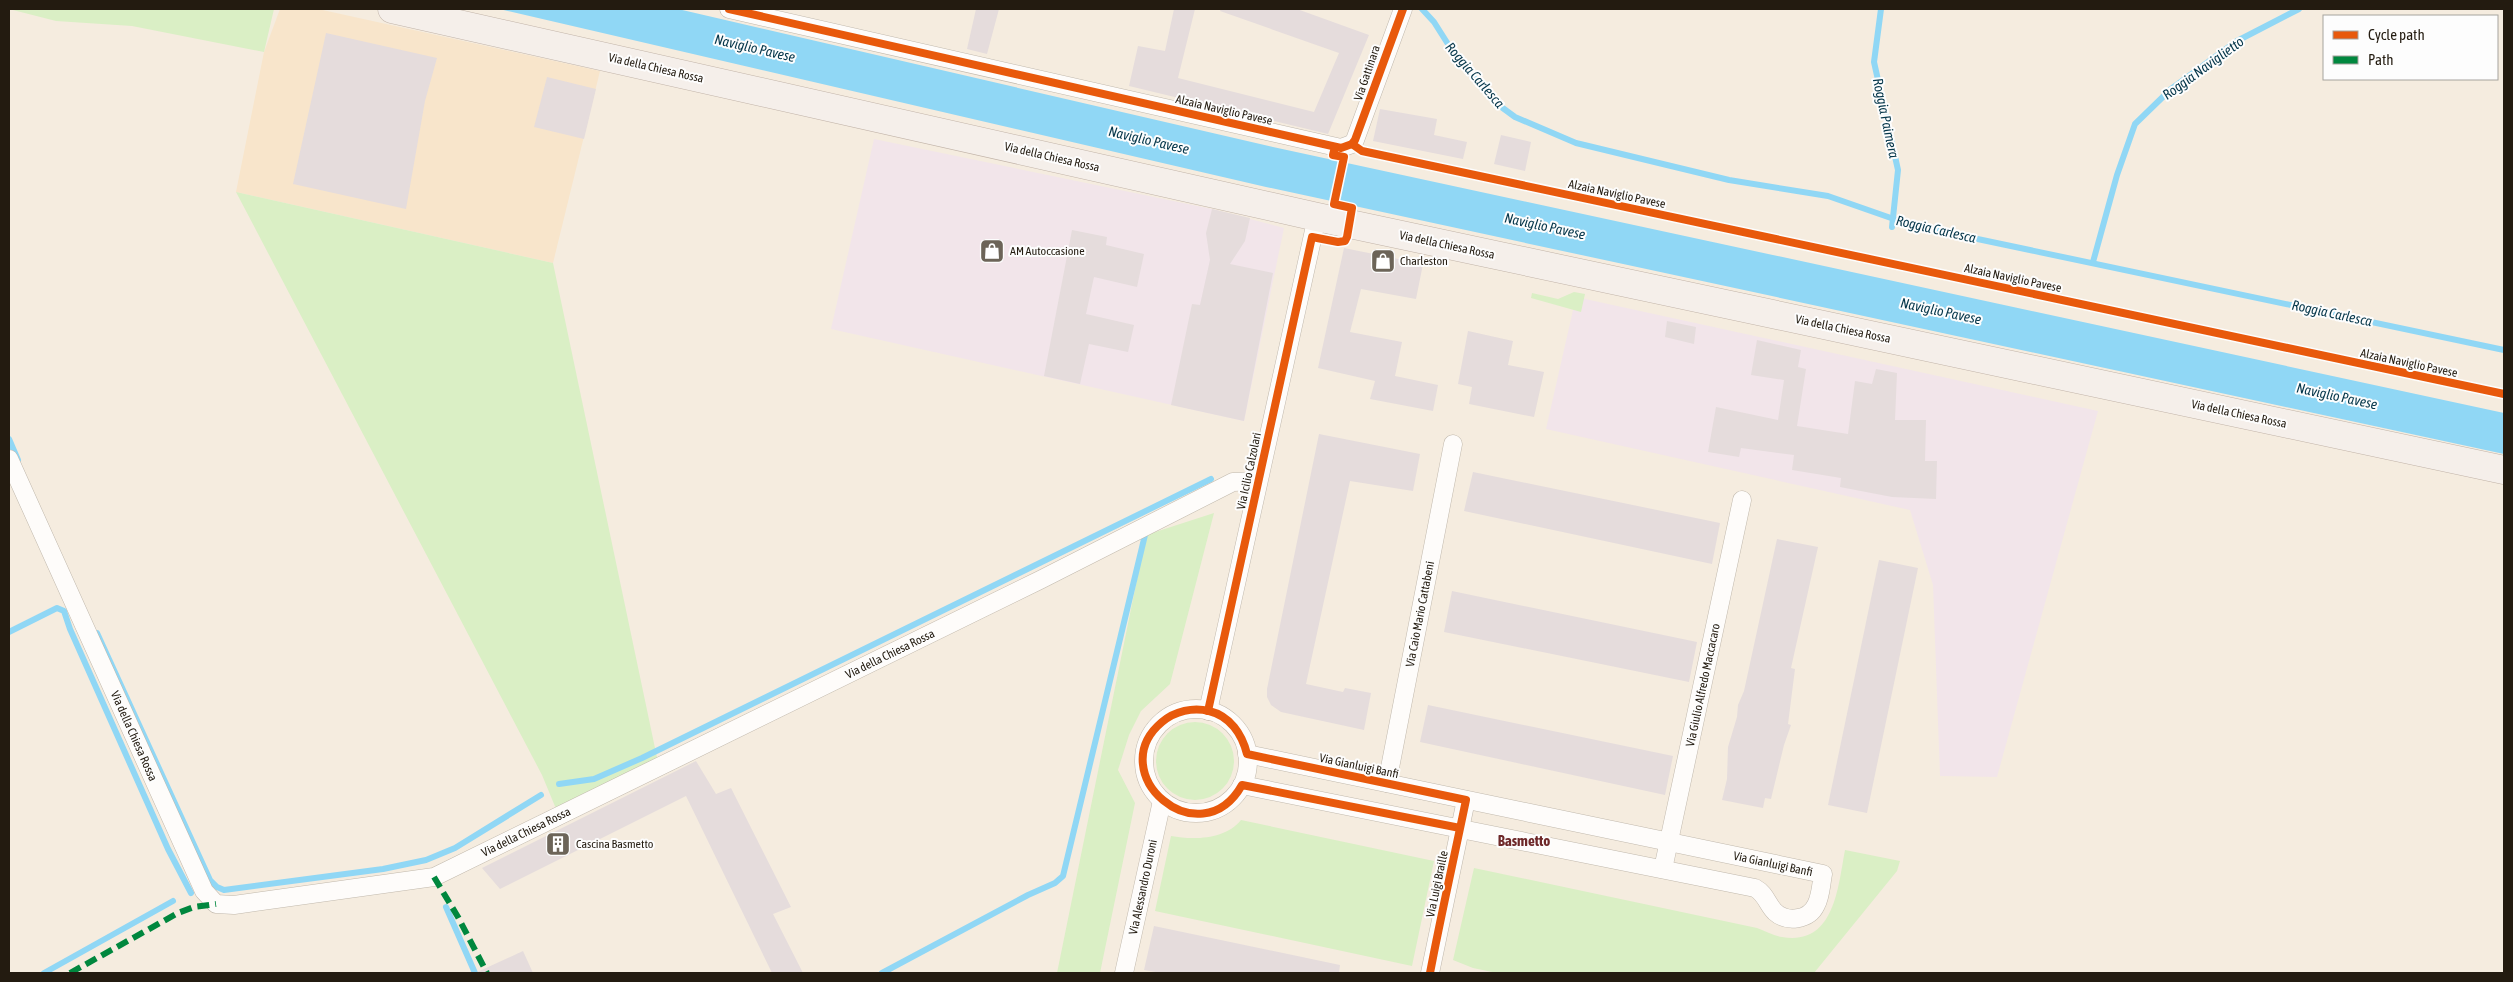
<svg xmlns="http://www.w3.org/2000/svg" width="2513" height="982" font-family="'Asap Condensed',sans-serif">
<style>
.commercial{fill:#f2e5ea}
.built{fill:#f8e5cb}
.green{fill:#daefc5}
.water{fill:#90d7f5}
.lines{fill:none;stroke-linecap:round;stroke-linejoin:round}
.stream{stroke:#90d7f5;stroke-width:6}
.building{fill:#e5dcdc}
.minor-casing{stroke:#c0b8ac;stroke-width:19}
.primary-casing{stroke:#c1b3a8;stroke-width:29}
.minor{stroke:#fefcfa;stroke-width:18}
.primary{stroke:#f5efea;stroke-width:28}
.quiet{stroke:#00873e;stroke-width:6;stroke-dasharray:12 6;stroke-linecap:butt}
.cycleway-casing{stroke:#fdfdfd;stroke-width:11}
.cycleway{stroke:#e8590c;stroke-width:8}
.labels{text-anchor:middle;stroke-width:4;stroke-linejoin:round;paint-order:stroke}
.street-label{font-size:12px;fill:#231b10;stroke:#fdfdfd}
.poi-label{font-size:12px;fill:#231b10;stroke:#fdfdfd;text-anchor:start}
.water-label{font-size:14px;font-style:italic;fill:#05364a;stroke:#fdfdfd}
.quarter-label{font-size:15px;font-weight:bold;fill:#6e2829;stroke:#fdfdfd}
</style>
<rect width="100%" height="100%" fill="#f5ecdf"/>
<g class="commercial">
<polygon points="874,139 1212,209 1284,228 1244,421 831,329"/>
<polygon points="1576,297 2098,411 1997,777 1940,776 1933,585 1910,510 1546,429"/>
</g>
<polygon class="built" points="280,9 318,9 600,71 553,263 236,192 264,52"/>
<g class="green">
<polygon points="9,9 274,9 264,52 132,26 56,21"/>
<polygon points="236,192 553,263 659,767 559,816 542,775"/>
<polygon points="1574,292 1585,294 1581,312 1531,298 1532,293 1558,299"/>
<polygon points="1214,513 1170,684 1141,711 1129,735 1118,770 1135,803 1100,973 1057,973 1146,535"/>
<circle cx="1195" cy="761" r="39"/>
<path d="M1241 820 1434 861 1412 966 1155 911 1171 836C1193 840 1225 840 1241 820Z"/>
<path d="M1845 850 1900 861 1897 871 1814 973H1497L1473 968 1453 960 1474 868 1757 928C1765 931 1774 936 1782 937 1835 946 1838 886 1845 850Z"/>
</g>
<polygon class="water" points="499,9 678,9 1273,147 2504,413 2504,454 1266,187"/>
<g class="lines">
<g class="stream">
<polyline points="1422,9 1434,22 1453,52 1484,90 1500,106 1515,117 1576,143 1729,180 1828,196 1911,225 2504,350"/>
<polyline points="1881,9 1874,62 1898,170 1892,227"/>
<polyline points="2093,262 2117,175 2135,124 2171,89 2237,41 2299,9"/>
<polyline points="9,439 18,460"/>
<polyline points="9,632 57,608 64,611 70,629 168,849 191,893"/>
<polyline points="97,633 210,880 217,887 224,890 383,869 426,860 455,848 541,795"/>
<polyline points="559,784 594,779 642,758 1211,479"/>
<polyline points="446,907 475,973"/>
<polyline points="44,973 173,901"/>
<polyline points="882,973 1028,895 1055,883 1063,876 1145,535"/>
</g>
</g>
<g class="building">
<polygon points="976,9 999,9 987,54 967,49"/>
<polygon points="1174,9 1195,9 1178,78 1314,112 1339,53 1220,11 1221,9 1297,9 1369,35 1328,134 1129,86 1138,46 1165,51"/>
<polygon points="326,33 437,58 425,101 406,209 293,184"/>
<polygon points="547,77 596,89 584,139 534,127"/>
<polygon points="1380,109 1437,119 1434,135 1467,142 1463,159 1373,141"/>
<polygon points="1501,135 1531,142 1525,171 1494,164"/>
<polygon points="1212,209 1250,218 1245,241 1230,264 1273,273 1244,421 1171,405 1192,304 1200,305 1210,260 1206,233"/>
<polygon points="1072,230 1107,237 1106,245 1144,254 1137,287 1094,277 1086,314 1134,325 1128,352 1089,344 1080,384 1044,376"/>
<polygon points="1344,248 1423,264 1416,299 1361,289 1350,332 1402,342 1395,376 1438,385 1433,411 1370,399 1375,381 1318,368"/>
<polygon points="1667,321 1696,327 1694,344 1665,337"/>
<polygon points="1468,331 1513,341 1508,365 1544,372 1534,417 1469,404 1472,387 1458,384"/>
<polygon points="1757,340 1801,350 1798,367 1806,369 1797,426 1848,434 1855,381 1872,384 1876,369 1897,373 1895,420 1926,420 1925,461 1937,461 1936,499 1892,497 1840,487 1841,478 1792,470 1794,455 1741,448 1739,457 1708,452 1716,407 1778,420 1784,380 1751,375"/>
<polygon points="1319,434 1420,454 1413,491 1350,481 1306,684 1343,692 1345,688 1371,693 1364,730 1281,712 1271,705 1267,697 1267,689"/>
<polygon points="1473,472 1720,523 1712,564 1464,511"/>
<polygon points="1777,539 1818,547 1791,668 1795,669 1788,724 1791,725 1784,745 1771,799 1765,798 1763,808 1722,800 1727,779 1728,747 1737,717 1738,705 1744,691"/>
<polygon points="1879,560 1918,568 1867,813 1828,805"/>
<polygon points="1452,591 1697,642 1689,682 1444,632"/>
<polygon points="1428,705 1673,756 1665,795 1420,742"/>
<polygon points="696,761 716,794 731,788 791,907 773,914 803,973 772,973 686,796 500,889 482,868"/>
<polygon points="1154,926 1340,965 1339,973 1161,973 1144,970"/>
<polygon points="523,951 533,973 475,973"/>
</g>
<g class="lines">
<defs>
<g id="minor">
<polyline points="729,9 1341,148 1352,144 1355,140 1403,9"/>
<polyline points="9,459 204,891 216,904 234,905 434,877 1040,580 1233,482 1258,481"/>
<circle cx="1196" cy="761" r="52"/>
<polyline points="1208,711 1317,217"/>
<polyline points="1387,783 1453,444"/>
<path d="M1242 785 1755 888C1766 894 1767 904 1775 912 1787 923 1809 920 1816 905 1821 896 1821 884 1823 874L1247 754"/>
<polyline points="1663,869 1742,500"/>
<polyline points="1124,973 1162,801"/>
<polyline points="1430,973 1466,800"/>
</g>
<polyline id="primary" points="392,9 1317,217 2504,470"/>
</defs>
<use href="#minor" class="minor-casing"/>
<use href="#primary" class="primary-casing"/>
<use href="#minor" class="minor"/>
<use href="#primary" class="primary"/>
<g class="quiet">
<polyline points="434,877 458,917 487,973"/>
<polyline points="70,973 178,913 194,907 216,904"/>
</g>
<defs>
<g id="cycleway">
<polyline points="729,9 1341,148 1352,144 1355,140 1403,9"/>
<polyline points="1352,144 1362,151 2504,394"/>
<polyline points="1208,711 1312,237 1338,242 1345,241 1347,237 1352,208 1334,204 1344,157 1333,155 1335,147"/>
<path d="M1430 973C1441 915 1454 858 1466 800L1247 754C1242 734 1230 716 1209 711 1193 707 1175 711 1162 722 1101 773 1200 859 1242 785L1460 828"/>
</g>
</defs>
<use href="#cycleway" class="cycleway-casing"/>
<use href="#cycleway" class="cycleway"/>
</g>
<defs>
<symbol id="shop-square" viewBox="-11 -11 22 22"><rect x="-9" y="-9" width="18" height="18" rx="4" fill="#6c6458" stroke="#fdfdfd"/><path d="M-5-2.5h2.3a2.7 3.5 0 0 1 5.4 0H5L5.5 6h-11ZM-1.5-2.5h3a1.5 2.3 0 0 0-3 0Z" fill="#fff"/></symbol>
<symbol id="building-square" viewBox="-11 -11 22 22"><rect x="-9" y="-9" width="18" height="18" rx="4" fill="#6c6458" stroke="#fdfdfd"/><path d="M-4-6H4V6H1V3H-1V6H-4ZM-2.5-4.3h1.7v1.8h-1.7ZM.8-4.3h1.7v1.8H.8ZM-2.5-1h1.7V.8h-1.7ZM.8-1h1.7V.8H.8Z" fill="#fff"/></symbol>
</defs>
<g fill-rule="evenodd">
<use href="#shop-square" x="978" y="237" width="28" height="28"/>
<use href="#shop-square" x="1369" y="247" width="28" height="28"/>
<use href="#building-square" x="544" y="830" width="28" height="28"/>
</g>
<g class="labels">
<g class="street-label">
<text transform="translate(656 68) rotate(13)" y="4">Via della Chiesa Rossa</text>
<text transform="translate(1367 73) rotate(-71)" y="4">Via Gattinara</text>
<text transform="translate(1224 110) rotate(13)" y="4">Alzaia Naviglio Pavese</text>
<text transform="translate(1052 157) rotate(13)" y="4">Via della Chiesa Rossa</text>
<text transform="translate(1617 194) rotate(12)" y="4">Alzaia Naviglio Pavese</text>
<text transform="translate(1447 245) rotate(12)" y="4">Via della Chiesa Rossa</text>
<text transform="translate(2013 278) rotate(12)" y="4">Alzaia Naviglio Pavese</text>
<text transform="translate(1843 329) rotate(12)" y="4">Via della Chiesa Rossa</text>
<text transform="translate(2409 363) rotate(12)" y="4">Alzaia Naviglio Pavese</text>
<text transform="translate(2239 414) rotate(12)" y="4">Via della Chiesa Rossa</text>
<text transform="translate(1249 471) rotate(-78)" y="4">Via Icilio Calzolari</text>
<text transform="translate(1420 614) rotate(-79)" y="4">Via Caio Mario Cattabeni</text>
<text transform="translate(890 654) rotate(-26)" y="4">Via della Chiesa Rossa</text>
<text transform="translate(1703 685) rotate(-78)" y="4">Via Giulio Alfredo Maccacaro</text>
<text transform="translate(134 736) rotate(66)" y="4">Via della Chiesa Rossa</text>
<text transform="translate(1359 766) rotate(12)" y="4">Via Gianluigi Banfi</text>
<text transform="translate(526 832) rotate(-26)" y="4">Via della Chiesa Rossa</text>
<text transform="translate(1773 864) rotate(12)" y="4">Via Gianluigi Banfi</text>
<text transform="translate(1437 884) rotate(-78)" y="4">Via Luigi Braille</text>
<text transform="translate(1143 887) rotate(-78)" y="4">Via Alessandro Duroni</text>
</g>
<g class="poi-label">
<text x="1010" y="255">AM Autoccasione</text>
<text x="1400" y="265">Charleston</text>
<text x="576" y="848">Cascina Basmetto</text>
</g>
<g class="water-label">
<text transform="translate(755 48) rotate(13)" y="5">Naviglio Pavese</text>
<text transform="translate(2203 68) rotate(-36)" y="5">Roggia Naviglietto</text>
<text transform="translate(1475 75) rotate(49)" y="5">Roggia Carlesca</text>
<text transform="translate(1886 118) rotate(78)" y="5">Roggia Paimera</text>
<text transform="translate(1149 140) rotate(13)" y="5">Naviglio Pavese</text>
<text transform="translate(1545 226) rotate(12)" y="5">Naviglio Pavese</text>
<text transform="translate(1936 229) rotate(13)" y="5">Roggia Carlesca</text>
<text transform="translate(1941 311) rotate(12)" y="5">Naviglio Pavese</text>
<text transform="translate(2332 313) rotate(12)" y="5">Roggia Carlesca</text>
<text transform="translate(2337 396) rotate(12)" y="5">Naviglio Pavese</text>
</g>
<g class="quarter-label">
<text x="1524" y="846">Basmetto</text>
</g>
</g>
<rect width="2513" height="982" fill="none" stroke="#231b10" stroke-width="20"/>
<rect x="2323" y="15" width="175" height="65" fill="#fdfdfd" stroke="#a6a39e"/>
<rect x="2333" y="31" width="25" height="8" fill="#e8590c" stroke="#a6a39e"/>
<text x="2368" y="40" font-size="15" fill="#231b10">Cycle path</text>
<rect x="2333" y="56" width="25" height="8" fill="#00873e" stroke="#a6a39e"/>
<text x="2368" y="65" font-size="15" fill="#231b10">Path</text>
</svg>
